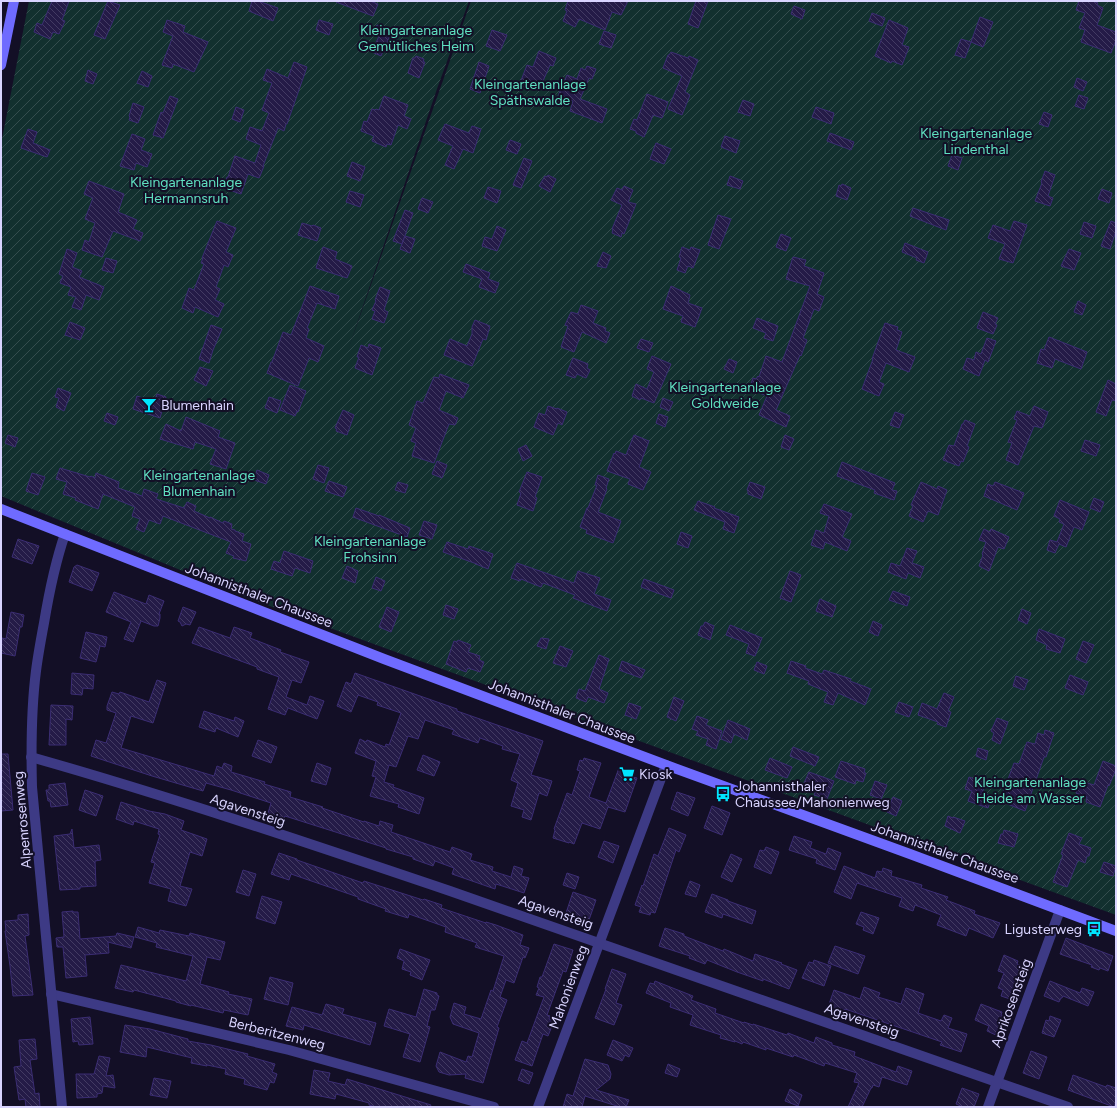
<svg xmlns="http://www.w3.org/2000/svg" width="1117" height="1108" font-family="Figtree,sans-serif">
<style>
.garden{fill:url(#garden-furrows)}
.building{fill:url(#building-back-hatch);stroke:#3b2d73}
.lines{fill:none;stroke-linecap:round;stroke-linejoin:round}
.street{stroke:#3d3a85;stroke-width:10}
.secondary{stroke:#6f6bff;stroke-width:10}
.labels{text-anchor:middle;stroke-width:4;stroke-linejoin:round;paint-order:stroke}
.park-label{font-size:14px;fill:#5fe0c0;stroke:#130f26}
.poi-label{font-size:14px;fill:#d9d4ff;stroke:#130f26;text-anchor:start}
.street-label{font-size:14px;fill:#d9d4ff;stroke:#130f26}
</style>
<defs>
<pattern id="garden-furrows" width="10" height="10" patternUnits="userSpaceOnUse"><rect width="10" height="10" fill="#12302f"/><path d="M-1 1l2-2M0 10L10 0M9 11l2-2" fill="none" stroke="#344d4e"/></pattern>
<pattern id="building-back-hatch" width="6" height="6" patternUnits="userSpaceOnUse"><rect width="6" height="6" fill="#241b47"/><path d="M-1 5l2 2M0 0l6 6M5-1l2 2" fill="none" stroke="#433b63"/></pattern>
</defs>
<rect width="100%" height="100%" fill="#130f26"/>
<polygon class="garden" points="29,1 469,1 438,86 348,350 471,1 1116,1 1116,915 253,600 1,496 1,144"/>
<g class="building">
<polygon points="52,1 69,1 62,20 65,21 59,34 53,32 50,39 34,32 37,23 42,25"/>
<polygon points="108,1 120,5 105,39 94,35"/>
<polygon points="252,1 258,1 278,8 273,21 249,11"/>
<polygon points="336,1 370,1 378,4 373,16 336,2"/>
<polygon points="568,1 628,1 621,15 612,12 605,30 579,19 575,27 563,21 567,11 565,10"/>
<polygon points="696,1 708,1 698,28 688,24"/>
<polygon points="1079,1 1092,1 1098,3 1097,5 1103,8 1097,25 1116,32 1116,40 1111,53 1081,42 1085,30 1079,28 1085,13 1076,10"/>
<polygon points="794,6 805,10 802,19 791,14"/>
<polygon points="872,13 885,18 882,26 869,21"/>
<polygon points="980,17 993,22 983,47 971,42 965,58 955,55 961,39 971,42"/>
<polygon points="167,20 185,26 183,32 208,42 194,72 173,64 172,68 162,65 173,36 163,32"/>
<polygon points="319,20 333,24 329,35 316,30"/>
<polygon points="889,20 908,28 902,45 909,47 902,65 892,61 891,63 875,56"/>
<polygon points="377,25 392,31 381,56 372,52 379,36 373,33"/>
<polygon points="492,30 507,35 500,51 486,46"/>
<polygon points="604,31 616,35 611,48 599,44"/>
<polygon points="539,51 556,58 553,66 550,65 543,81 541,80 538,87 532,85 531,87 520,83 527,65 533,67"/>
<polygon points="671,52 688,58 689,56 698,60 685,92 690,95 682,115 668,109 682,76 663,68 668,55 669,55"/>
<polygon points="416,56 424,59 423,62 425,62 419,78 408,73 413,58 415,58"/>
<polygon points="294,62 307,67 287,124 286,124 284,131 278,128 263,166 264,166 260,176 259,178 248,174 241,194 223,188 227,177 228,177 235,156 255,163 261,145 246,139 250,127 262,131 269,113 262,110 272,83 263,80 267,69 288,78"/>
<polygon points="479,62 489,66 480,93 470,89"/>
<polygon points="587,66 596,69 592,79 589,78 580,99 607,109 602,123 570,111 573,101 558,96 567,75 577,79 581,68 585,70"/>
<polygon points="88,70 97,74 93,84 85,81"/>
<polygon points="142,71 152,76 148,87 137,83"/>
<polygon points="1077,78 1087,82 1083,91 1074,87"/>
<polygon points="647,94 668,102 662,118 653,115 644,137 636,133 636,131 630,129 634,119 637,120"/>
<polygon points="1079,95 1088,98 1084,109 1075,106"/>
<polygon points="170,96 178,99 163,138 153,135 161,112 163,113"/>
<polygon points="384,96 408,105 404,116 411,119 407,129 398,125 391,145 387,144 386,147 372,141 374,136 361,131 364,121 367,122 372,109 375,110 376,109 379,110"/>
<polygon points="743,100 754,104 750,116 738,112"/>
<polygon points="133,103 144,107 138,123 129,120 130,117 129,116"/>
<polygon points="236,107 244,110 240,122 232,119"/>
<polygon points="816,107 834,113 831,124 812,117"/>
<polygon points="1044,112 1052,115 1048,127 1039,124"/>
<polygon points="445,124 469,133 472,126 481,129 473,153 463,149 454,169 445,165 453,146 438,140"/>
<polygon points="28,129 37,132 33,143 50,150 47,157 21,148"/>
<polygon points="830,133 854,142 851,150 827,141"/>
<polygon points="132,134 145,139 141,150 152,154 147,167 136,163 134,170 120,166"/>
<polygon points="725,136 740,141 736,153 721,147"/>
<polygon points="510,140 521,144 517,154 506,150"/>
<polygon points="656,143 671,149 664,164 650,159"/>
<polygon points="952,155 962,158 958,170 948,166"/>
<polygon points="524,158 532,161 521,188 513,185"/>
<polygon points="352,162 365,167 360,181 347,176"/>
<polygon points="1045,171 1055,175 1048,196 1053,198 1050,206 1035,201 1042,183 1041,182"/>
<polygon points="548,175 556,179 550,192 539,186 545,176 547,177"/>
<polygon points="730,176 743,181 740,189 727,185"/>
<polygon points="89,181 124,194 118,212 137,220 133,229 143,233 140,241 113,231 102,257 82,250 85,240 89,242 95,223 85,219 93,198 84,194"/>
<polygon points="842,184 851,188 847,200 836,196 839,185 841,186"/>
<polygon points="624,186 633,190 628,202 636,204 624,234 622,233 621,237 612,233 613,229 612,229 622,205 611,200 617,188 622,190"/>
<polygon points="488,187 501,191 497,203 484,198"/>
<polygon points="1102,189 1112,193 1109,203 1098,199"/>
<polygon points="350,191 364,195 360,207 346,202"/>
<polygon points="422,198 433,202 428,213 418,209"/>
<polygon points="913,208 949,220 946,230 910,216"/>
<polygon points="405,210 413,213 402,244 393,241"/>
<polygon points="718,215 731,219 719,249 708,245"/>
<polygon points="217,221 236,228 226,252 233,255 228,267 224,265 216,287 220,289 215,300 224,304 218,317 195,307 193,313 182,308 189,288 194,290 204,264 201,263 203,258 202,258"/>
<polygon points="1014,221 1027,225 1013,263 999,259 1005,244 988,238 993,225 1010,231"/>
<polygon points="1111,221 1116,223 1116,231 1110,249 1101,246"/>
<polygon points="1084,222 1096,226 1092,238 1080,234"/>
<polygon points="302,223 312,226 313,225 321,228 317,241 298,235"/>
<polygon points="497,226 506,230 497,251 482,246 485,237 492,239"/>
<polygon points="781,234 791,238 786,251 776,247"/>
<polygon points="405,236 415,239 410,253 400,249"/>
<polygon points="905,243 928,252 924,263 916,260 917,258 902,252"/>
<polygon points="323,247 337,252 335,259 352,266 347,278 316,268"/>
<polygon points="682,247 690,250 691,247 700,250 693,268 688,266 685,273 677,270 681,258 679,257"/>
<polygon points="67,249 77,253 72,267 82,271 79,277 104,287 99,300 86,295 81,310 72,307 76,297 68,295 71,287 60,283 63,276 59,274"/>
<polygon points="1069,249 1081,253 1074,270 1061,266"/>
<polygon points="603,252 611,256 606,268 597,266"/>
<polygon points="793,257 806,260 804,266 824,273 817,294 824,297 819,311 814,309 803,338 807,340 801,356 800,355 776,410 790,416 786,427 759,415 767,396 749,389 753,378 756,379 758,376 759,377 766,356 782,362 810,286 786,279"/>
<polygon points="106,258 117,261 113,273 102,270"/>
<polygon points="466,264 490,273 488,279 499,283 495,293 479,287 482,279 463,272"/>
<polygon points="310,286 339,296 335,309 317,303 307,328 309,329 306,338 324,346 318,362 309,358 298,386 267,373 271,362 272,362 283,332 291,335"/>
<polygon points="671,286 690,295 688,303 702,308 695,327 681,322 683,316 663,309"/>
<polygon points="380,287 390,291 384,310 388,312 384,323 372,319 375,311 372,310 376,301 375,300"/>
<polygon points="1078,301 1086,305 1082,315 1074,312"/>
<polygon points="581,305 598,311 593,323 606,328 605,331 610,333 606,343 582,332 574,352 561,347 568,326 565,325 571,312 578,314"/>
<polygon points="983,312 998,318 995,324 997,325 993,334 977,328"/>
<polygon points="757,318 778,326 773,341 764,338 766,333 753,328"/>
<polygon points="475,320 490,326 486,340 483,339 472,366 444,355 450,339 467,346 472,334 472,327"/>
<polygon points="70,322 85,328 80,340 65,335"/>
<polygon points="885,323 898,327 897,330 902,332 896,350 915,357 909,372 886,363 879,382 884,384 879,396 862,389 873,359 872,359"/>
<polygon points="211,325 222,329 213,350 209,363 199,359"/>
<polygon points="1049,337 1087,352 1081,369 1055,359 1052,368 1037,363 1041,349 1044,350"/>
<polygon points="987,338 996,341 988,362 985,360 979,376 963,369 967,358 974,360 976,352 981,354"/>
<polygon points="641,339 653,343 649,352 637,348"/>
<polygon points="369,344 381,348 372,375 355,368 359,357 357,357 361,345 368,348"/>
<polygon points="652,356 671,364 654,403 641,398 640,400 632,396 636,384 647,389 654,372 647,369"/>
<polygon points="573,358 588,364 587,368 590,370 586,378 577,374 575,378 566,375"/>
<polygon points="729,359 737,362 733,373 724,369"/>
<polygon points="200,367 213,371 206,386 194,380"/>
<polygon points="440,374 469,385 463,398 446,391 439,410 458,418 455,425 449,424 434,463 412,456 416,443 411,441 416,428 409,425 417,401 423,403 434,377 439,378"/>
<polygon points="1108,380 1116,384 1116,401 1112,400 1106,416 1096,412"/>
<polygon points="290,385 306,391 298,412 297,411 295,416 280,410"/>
<polygon points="58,388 71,393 64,411 56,407 59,398 55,397"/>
<polygon points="157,394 166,397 160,418 133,409 137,396 154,402"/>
<polygon points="269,397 281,401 277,413 265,408"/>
<polygon points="663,398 673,402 669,411 660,407"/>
<polygon points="548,406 557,409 557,408 567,412 562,425 558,423 553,435 534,427 539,413 545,415"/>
<polygon points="1034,406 1048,412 1042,428 1034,426 1018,465 1006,460 1012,443 1008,442 1017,420 1014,419 1017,411 1030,416"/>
<polygon points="343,410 354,415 347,435 336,431 337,429 335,428"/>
<polygon points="895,412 904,415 899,428 890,425"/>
<polygon points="107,413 118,417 115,425 104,421"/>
<polygon points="659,414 668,417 665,427 656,423"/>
<polygon points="186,417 220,431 218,437 235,443 226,469 210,464 216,449 195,442 193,449 160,439 166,424 181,431"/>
<polygon points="965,420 975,424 967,446 969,447 963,462 961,461 959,466 943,460 949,445 954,446 962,424 963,424"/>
<polygon points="8,435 18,438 15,447 5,443"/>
<polygon points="634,435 649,441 639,467 651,472 643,490 628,484 630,479 607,471 614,453 615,454 616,451 626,455"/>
<polygon points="785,435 794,439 789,450 781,447"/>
<polygon points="1085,440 1100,445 1096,456 1081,451"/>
<polygon points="526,445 532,456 523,461 518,449"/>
<polygon points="437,461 447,465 442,478 432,474"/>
<polygon points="842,462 895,483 892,490 897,491 894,500 874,493 875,490 837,476"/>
<polygon points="318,465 329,468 324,483 313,479"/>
<polygon points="60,468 90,477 91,476 95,478 96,473 119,482 118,488 142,496 144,489 158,494 156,499 184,508 187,502 196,506 194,511 210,518 210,517 223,523 224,521 232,524 231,529 235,530 235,531 244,534 242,541 251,544 246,561 233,558 234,556 226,553 231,542 163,516 160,524 149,520 144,532 136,529 140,519 132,516 135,507 103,494 98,509 75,500 76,498 63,494 67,482 56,479"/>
<polygon points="257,470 269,475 266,484 254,480"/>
<polygon points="527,472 542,477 535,497 537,498 533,511 517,505 521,493 519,492"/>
<polygon points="32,473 45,477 38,495 26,491"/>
<polygon points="598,475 609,479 606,488 607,489 598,512 621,521 613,543 586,533 587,530 580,527 587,508 588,508 597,485 595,485"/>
<polygon points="329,481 347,487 343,497 325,491"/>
<polygon points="398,482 408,485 405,493 395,490"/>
<polygon points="750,482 765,487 761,499 748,494 748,491 747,490"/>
<polygon points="921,482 937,489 938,486 947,490 938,515 928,511 923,522 909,516 913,506 911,505"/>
<polygon points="995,482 1024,493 1017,510 984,496 988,484 993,486"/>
<polygon points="1094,498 1104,502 1100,512 1090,508"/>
<polygon points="1060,500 1089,512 1082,530 1074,527 1066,547 1059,544 1055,553 1047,550 1050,540 1057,542 1064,524 1059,522 1060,519 1054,516"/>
<polygon points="698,501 715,507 714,508 739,517 734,533 723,529 725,522 694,510"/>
<polygon points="824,504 852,514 842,537 851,541 847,551 825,542 823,549 811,545 816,530 824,533 829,516 820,513"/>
<polygon points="356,508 379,516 379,515 410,528 407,537 353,517"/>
<polygon points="424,521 437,525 432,539 419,535"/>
<polygon points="984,529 990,532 991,529 1009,537 1004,549 998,547 989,571 979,566 983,555 982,554 986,542 979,540"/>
<polygon points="681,532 692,536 688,548 677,544"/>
<polygon points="18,539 39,546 32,564 12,557"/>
<polygon points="447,542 468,549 469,546 493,554 488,569 476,564 477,564 443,552"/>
<polygon points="907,548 917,551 912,563 924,567 920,578 908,573 906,579 888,572 891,563 900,566"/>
<polygon points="284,551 313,561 310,573 295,568 292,576 271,569 274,561 280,563"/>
<polygon points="517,563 574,583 578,571 600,578 594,594 611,600 607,611 573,598 575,595 543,583 541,587 521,579 520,581 511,578"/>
<polygon points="77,565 99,573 92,591 69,582 74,567"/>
<polygon points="347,566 358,571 355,583 342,578"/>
<polygon points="790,571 801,575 791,602 780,598"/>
<polygon points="376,577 385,581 381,591 372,588"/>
<polygon points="644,579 674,590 671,598 641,587"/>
<polygon points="893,591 910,597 907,606 889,600"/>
<polygon points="114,592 146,604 149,595 164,601 159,614 160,614 160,618 158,626 154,626 141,621 133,642 124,639 131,622 106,612"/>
<polygon points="820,599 836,606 832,617 816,611"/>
<polygon points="446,605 458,609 454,619 443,615"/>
<polygon points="183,607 196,612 190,625 186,624 182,626 180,622 178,621"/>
<polygon points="387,607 399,612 391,632 379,627"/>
<polygon points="1022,609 1031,613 1027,624 1018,620"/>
<polygon points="11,612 24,615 22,627 20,627 15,656 1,653 2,638 6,639"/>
<polygon points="873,621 882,625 878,636 869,632"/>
<polygon points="705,622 714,626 710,640 698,635 701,626 703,626"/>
<polygon points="730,625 762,638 755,656 746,653 749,644 726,635"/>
<polygon points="199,627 230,638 234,627 252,633 250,638 281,650 280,652 309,662 301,683 292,680 286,697 307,705 310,696 324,701 317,719 288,708 285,715 268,709 279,677 257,669 257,667 192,643"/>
<polygon points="1039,629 1065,639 1060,653 1046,649 1047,645 1036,640"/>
<polygon points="86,632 107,637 105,647 100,646 96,662 80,658"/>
<polygon points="541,638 549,639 546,649 537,646"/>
<polygon points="458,640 471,645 468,652 480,656 479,660 484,662 480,672 468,668 466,672 446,664 454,641 457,642"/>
<polygon points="1083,641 1094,645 1086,663 1076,659"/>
<polygon points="560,646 573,651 566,667 553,663"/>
<polygon points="599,655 609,659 599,689 608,693 604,703 588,697 586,702 576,698 579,689 585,691"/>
<polygon points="622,661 645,670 641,678 619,670"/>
<polygon points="791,661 806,666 805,668 822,674 824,670 851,679 850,681 871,689 865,705 838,693 833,705 824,702 828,692 808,684 809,681 787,673"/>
<polygon points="757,662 767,666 764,674 754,670"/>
<polygon points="72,673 94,675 93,689 83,688 82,695 71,694"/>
<polygon points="355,673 457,709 457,711 543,741 531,775 552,781 547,796 539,793 531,820 522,817 524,810 511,806 518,783 511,780 520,754 502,749 503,746 480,738 478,743 452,734 454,730 425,720 418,739 408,736 396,767 389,765 384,782 394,785 393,787 424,798 419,814 398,807 399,804 370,796 376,777 372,776 376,761 355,753 360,739 366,742 367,740 385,747 386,744 389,745 401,713 377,705 378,702 358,695 351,712 337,706 346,682 351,684"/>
<polygon points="1070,675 1088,682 1083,695 1065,688"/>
<polygon points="1016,676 1028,680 1024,690 1013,686"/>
<polygon points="157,680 166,683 153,723 131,716 121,748 214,776 217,766 222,768 224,763 232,766 231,772 265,782 264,784 291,792 290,797 323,807 322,808 364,822 364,821 379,826 380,821 393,825 391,832 450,852 452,847 472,854 470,860 493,867 492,871 511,877 514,866 523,869 521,876 529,878 524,893 496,884 495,889 452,874 454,868 435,861 433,866 413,859 413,857 386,849 386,848 285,816 284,818 268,813 271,803 231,790 206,783 203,791 152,776 91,756 96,740 106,743 116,713 107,710 107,706 112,692 119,694 120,692 149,702"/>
<polygon points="944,693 954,697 948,711 951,712 946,727 937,724 938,722 918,715 922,703 937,709"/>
<polygon points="674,697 684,701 676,721 667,717"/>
<polygon points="899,702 913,707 909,717 895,712"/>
<polygon points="629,703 641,707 636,719 625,715"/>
<polygon points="51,705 73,706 72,720 66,719 66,745 49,745"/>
<polygon points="204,711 234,721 235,717 244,721 238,737 216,728 215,732 199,727"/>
<polygon points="697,716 708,720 706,725 722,731 716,749 706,745 708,739 696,735 698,731 692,729"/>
<polygon points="997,718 1008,722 1000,744 992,740 994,733 991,731"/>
<polygon points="728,720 750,729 747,740 734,734 731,743 721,739"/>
<polygon points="1045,730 1054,733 1046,757 1044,757 1025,811 1000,801 1014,763 1019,764 1027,742 1035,744 1038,733 1044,735"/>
<polygon points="258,740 277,747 271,763 252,756"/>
<polygon points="793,747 819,757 815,766 790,756"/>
<polygon points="978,748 988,751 986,760 976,756"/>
<polygon points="1,754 8,754 13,810 1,811"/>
<polygon points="423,755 440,762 434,776 417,770"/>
<polygon points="584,758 601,763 589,797 606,803 619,768 634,773 633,777 637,778 625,812 608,807 600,829 582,823 574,844 569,842 569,843 553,838 555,830 554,829 567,793 572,795 580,771 577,770 580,760 583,761"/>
<polygon points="770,758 792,767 787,778 765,770"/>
<polygon points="841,761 865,769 864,773 866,773 863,782 856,780 855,784 835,777"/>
<polygon points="1103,761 1116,766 1116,769 1109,786 1108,785 1100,807 1086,802 1087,797 1076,793 1079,783 1083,784 1084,782 1094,785"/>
<polygon points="317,763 331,768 326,785 311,781"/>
<polygon points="809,772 834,781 827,799 814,795 817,788 804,783"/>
<polygon points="969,777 986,783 982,793 992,796 988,808 968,801 972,791 965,789"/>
<polygon points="875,781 887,785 881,799 870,795"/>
<polygon points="65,783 68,805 51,807 50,801 48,801 46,790 49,790 49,785"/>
<polygon points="85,790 103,796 96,816 79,810"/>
<polygon points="677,792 695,798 688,816 671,809"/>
<polygon points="893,797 902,801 896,816 887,812"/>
<polygon points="121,802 149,811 165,814 184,821 181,830 207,839 202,856 190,852 180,886 192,889 186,906 168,901 171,889 149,883 155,863 151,862 160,835 158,834 159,829 134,821 133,825 116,819"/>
<polygon points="712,806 730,813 722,835 704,828"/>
<polygon points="948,816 953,818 953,817 965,821 960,833 945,826"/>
<polygon points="669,828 686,835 679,852 676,850 655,913 651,912 650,915 639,912 641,907 635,905 642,885 643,886 654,854 658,856"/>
<polygon points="72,829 74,848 99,845 101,860 95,861 96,886 80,887 80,889 60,890 54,836 70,834"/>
<polygon points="1004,830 1018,834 1014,847 998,843 1001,834 1003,834"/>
<polygon points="1069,833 1082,838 1079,844 1091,848 1089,856 1087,856 1085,863 1078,860 1067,887 1053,882 1063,855 1061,854"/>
<polygon points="794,836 812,842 810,848 826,854 828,848 841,853 835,870 816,863 817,859 789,850"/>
<polygon points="604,841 619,846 613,863 598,857"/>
<polygon points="766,847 779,852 771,874 754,867 760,850 764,851"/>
<polygon points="279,853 297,859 297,860 363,883 364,881 423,900 424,899 442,905 441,908 486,923 486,922 496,925 523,935 520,945 529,948 525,958 523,957 514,983 506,980 500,997 507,1000 497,1027 499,1028 483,1083 465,1078 466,1074 449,1075 439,1072 436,1066 440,1052 466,1062 468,1056 472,1057 479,1033 453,1024 450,1017 454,1003 466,1007 464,1014 481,1019 491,990 493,991 504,956 475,947 477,943 445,932 446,927 409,914 408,918 385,911 386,909 358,899 358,897 291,874 289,880 271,874"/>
<polygon points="731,854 742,859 732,882 721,877"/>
<polygon points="1104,862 1116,866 1113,876 1100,872"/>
<polygon points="844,866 875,878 877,871 882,872 883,868 892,871 891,876 922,885 921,888 948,897 946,900 975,911 974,914 1000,923 993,938 969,928 966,936 937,925 941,915 915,905 913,911 899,906 902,898 857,883 851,899 834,892"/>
<polygon points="243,870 256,874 249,896 236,892"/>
<polygon points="567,873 579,877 575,889 563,885"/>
<polygon points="690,881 700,885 696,897 685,894"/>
<polygon points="573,892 596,900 589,920 566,913"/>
<polygon points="712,894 728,900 728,901 756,911 752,924 723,914 722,918 705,912"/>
<polygon points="262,896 282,902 275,924 256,918"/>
<polygon points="73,911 73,912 78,912 80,939 116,936 117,933 134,937 131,948 108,942 109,953 85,955 87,976 66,978 63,947 57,947 56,938 64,937 62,912"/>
<polygon points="861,912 879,918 873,934 863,930 864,927 856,924"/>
<polygon points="28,914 29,935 25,936 33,995 13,996 10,966 5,931 6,931 5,921 18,920 18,915"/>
<polygon points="138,927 159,933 160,930 189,936 190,933 225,942 220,960 207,957 200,984 229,992 228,994 252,999 248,1015 224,1010 223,1013 191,1005 191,1006 176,1002 176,1001 134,990 133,992 115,988 121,965 186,981 193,956 156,947 157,943 135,937"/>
<polygon points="665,928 684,934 684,936 723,951 724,949 753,961 755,954 782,963 781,964 797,970 789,989 763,979 763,981 737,972 707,960 705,964 689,958 690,956 659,946"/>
<polygon points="1066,938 1113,956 1108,971 1100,968 1099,970 1091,967 1092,965 1060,954"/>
<polygon points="554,944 573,950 566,972 563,971 547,1015 550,1016 549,1019 554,1021 548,1036 543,1034 532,1066 515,1060 522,1041 527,1043 544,997 536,995 539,988 537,987 540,977 542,977"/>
<polygon points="835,946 865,956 858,974 828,963"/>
<polygon points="400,949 430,960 422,980 410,975 411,972 402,969 404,961 397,958"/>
<polygon points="1004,955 1018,961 1017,964 1022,966 1014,988 1017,989 1013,1000 1001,996 1003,990 998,988 1004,973 998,971"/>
<polygon points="814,960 831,966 824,986 802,978 809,962 813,963"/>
<polygon points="612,969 626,974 616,1003 622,1005 614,1025 595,1018 606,989 605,989"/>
<polygon points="270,977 293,983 288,1005 264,999"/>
<polygon points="655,981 693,996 691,1000 716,1009 715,1013 744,1023 744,1022 753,1025 753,1024 787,1035 788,1033 814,1043 816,1037 832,1043 832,1045 855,1052 854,1056 896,1072 898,1066 912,1071 907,1085 882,1077 879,1087 873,1085 872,1088 871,1088 862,1107 848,1107 859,1083 854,1082 857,1073 825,1063 824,1066 794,1055 793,1057 766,1048 766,1050 743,1042 742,1044 735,1041 735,1042 720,1038 721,1035 690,1025 693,1015 670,1007 671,1003 646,993 650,983 654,984"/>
<polygon points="1050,981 1080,993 1082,988 1094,992 1088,1006 1063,996 1062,998 1061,998 1059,1002 1044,996"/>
<polygon points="864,987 880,993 878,997 901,1004 906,988 924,994 918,1013 941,1021 944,1015 952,1018 948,1028 967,1034 961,1052 940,1045 942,1042 898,1027 845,1009 844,1012 828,1007 834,990 860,999"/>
<polygon points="424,989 437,993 437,995 439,996 435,1010 431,1010 427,1026 430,1027 420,1062 403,1057 410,1034 384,1026 389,1009 416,1017"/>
<polygon points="326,1004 344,1009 342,1014 376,1023 370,1045 304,1025 303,1030 286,1026 292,1007 322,1015"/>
<polygon points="981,1004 1002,1012 1001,1015 1007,1017 1002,1030 1000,1030 998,1036 987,1031 989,1026 975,1020"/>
<polygon points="1050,1016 1061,1020 1054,1037 1042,1033 1046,1020 1049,1021"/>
<polygon points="90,1017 93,1044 79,1045 78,1041 73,1042 71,1019"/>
<polygon points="125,1025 150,1029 188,1039 188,1041 211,1045 248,1054 247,1056 275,1064 272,1072 277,1074 274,1083 270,1082 267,1090 244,1084 245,1079 225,1074 226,1069 207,1065 207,1066 191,1063 192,1058 147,1047 146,1057 120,1052"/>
<polygon points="35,1039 37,1059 30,1060 35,1094 39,1093 40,1107 26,1107 25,1099 19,1100 14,1067 21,1066 19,1040"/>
<polygon points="613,1040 633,1048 629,1057 625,1055 622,1061 607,1055"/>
<polygon points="1031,1051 1047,1057 1039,1079 1023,1073"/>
<polygon points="99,1056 110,1058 106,1076 113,1075 115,1088 103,1086 102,1093 97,1094 97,1097 77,1098 76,1074 94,1074"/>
<polygon points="585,1059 608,1065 611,1074 610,1079 596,1090 629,1100 626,1107 620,1107 585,1096 582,1107 563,1107 567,1094 573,1096"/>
<polygon points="668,1064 680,1069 677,1077 665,1073"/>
<polygon points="522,1069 533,1073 529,1084 518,1080"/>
<polygon points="314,1070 330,1073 328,1081 345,1085 347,1079 431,1105 430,1107 376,1107 369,1105 369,1103 336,1094 335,1099 310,1094"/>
<polygon points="1073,1075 1106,1087 1107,1085 1116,1088 1116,1101 1114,1107 1068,1090"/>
<polygon points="154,1078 171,1081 167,1098 150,1095"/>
<polygon points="962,1088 979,1094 974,1107 963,1107 956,1104"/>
<polygon points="790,1089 802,1095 798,1106 785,1101"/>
</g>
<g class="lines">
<g class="street">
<path d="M31 757C172 797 311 844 450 891 656 961 862 1034 1068 1107"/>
<polyline points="51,994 289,1050 494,1107"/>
<path d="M62 1107 32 787C31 749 31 710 36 671 38 655 41 639 44 623 49 593 55 563 65 534"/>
<polyline points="538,1107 666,765"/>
<polyline points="988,1107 1060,910"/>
</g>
<g class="secondary">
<polyline points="1,65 14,1"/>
<polyline points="1,509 384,659 666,765 910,854 1116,931"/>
</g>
</g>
<defs>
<symbol id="bar-bare" viewBox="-9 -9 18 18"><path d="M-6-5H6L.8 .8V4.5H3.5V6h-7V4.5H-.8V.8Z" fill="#00e5ff" stroke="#130f26" stroke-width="2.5" paint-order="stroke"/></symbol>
<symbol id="supermarket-bare" viewBox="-9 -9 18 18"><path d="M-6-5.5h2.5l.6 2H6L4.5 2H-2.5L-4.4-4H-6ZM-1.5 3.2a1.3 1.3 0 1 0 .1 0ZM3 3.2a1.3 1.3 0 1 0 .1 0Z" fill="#00e5ff" stroke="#130f26" stroke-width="2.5" paint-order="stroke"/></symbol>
<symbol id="bus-bare" viewBox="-9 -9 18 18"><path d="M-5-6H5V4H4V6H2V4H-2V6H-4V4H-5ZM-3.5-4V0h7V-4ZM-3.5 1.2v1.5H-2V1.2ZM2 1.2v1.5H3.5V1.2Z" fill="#00e5ff" stroke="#130f26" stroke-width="2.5" paint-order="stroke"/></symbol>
</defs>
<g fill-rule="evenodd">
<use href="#bar-bare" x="138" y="394" width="22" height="22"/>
<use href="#supermarket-bare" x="616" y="763" width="22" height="22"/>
<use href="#bus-bare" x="712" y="783" width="22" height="22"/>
<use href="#bus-bare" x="1083" y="918" width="22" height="22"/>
</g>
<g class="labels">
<g class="park-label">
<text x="416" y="35">Kleingartenanlage<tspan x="416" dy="16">Gemütliches Heim</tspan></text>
<text x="530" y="89">Kleingartenanlage<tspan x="530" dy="16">Späthswalde</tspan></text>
<text x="976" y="138">Kleingartenanlage<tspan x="976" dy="16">Lindenthal</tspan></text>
<text x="186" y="187">Kleingartenanlage<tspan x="186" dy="16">Hermannsruh</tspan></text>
<text x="725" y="392">Kleingartenanlage<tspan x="725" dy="16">Goldweide</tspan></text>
<text x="199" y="480">Kleingartenanlage<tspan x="199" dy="16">Blumenhain</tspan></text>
<text x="370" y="546">Kleingartenanlage<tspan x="370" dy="16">Frohsinn</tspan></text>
<text x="1030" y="787">Kleingartenanlage<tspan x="1030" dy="16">Heide am Wasser</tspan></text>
</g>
<g class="poi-label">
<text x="161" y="410">Blumenhain</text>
<text x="639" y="779">Kiosk</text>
<text x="735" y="791">Johannisthaler<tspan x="735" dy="16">Chaussee/Mahonienweg</tspan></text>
<text x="1082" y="934" text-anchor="end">Ligusterweg</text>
</g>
<g class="street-label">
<text transform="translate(259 595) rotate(21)" y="5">Johannisthaler Chaussee</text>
<text transform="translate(562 711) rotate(21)" y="5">Johannisthaler Chaussee</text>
<text transform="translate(248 810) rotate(18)" y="5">Agavensteig</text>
<text transform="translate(22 820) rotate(-95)" y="5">Alpenrosenweg</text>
<text transform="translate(945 852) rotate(20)" y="5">Johannisthaler Chaussee</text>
<text transform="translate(556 912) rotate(19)" y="5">Agavensteig</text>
<text transform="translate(568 987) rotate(-70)" y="5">Mahonienweg</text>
<text transform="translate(1011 1003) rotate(-70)" y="5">Aprikosensteig</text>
<text transform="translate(862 1020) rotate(19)" y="5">Agavensteig</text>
<text transform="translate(277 1033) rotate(14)" y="5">Berberitzenweg</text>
</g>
</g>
<rect width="1117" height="1108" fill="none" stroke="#d9d4ff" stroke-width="4"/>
</svg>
